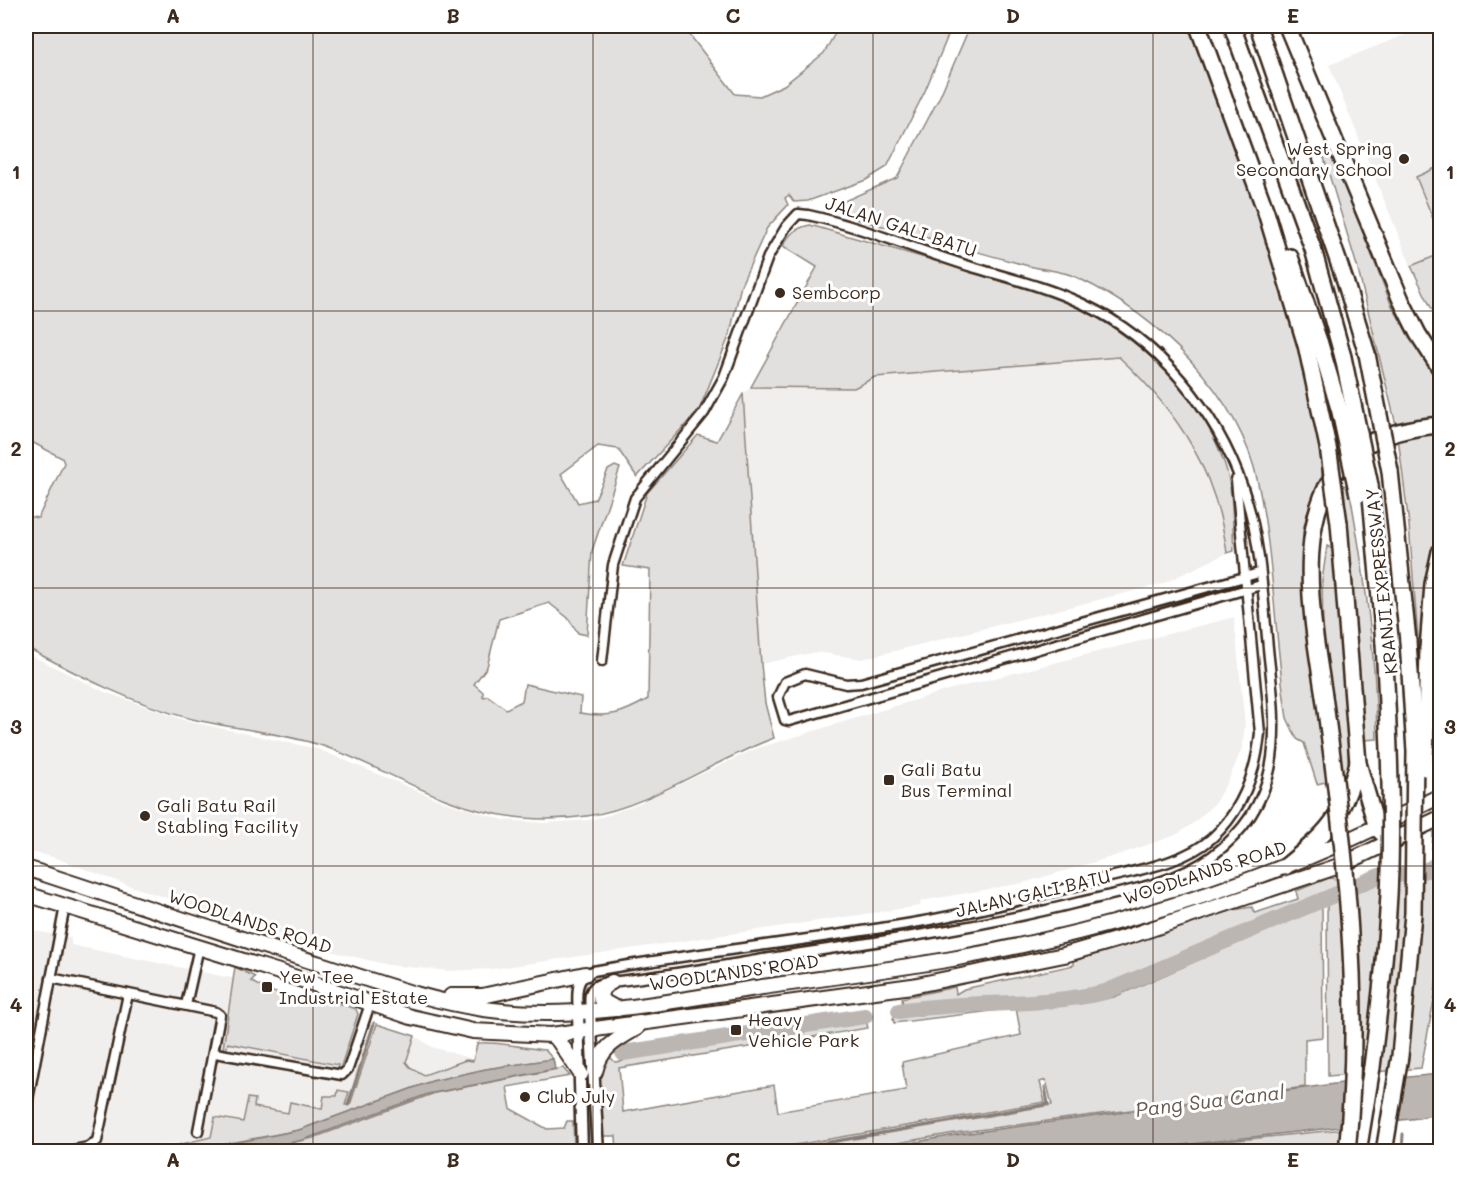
<svg xmlns="http://www.w3.org/2000/svg" width="1466" height="1177" font-family="Mali,sans-serif">
<style>
.built{fill:#f1efee}
.green{fill:#e2e0de;stroke:#8e857e;stroke-width:1.5}
.water{fill:#bcb6b3;stroke:#887e77;stroke-width:1.5}
.pier{fill:#fff}
.lines{fill:none;stroke-linecap:round;stroke-linejoin:round}
.stream{stroke:#887e77;stroke-width:3}
.river{stroke:#bcb6b3;stroke-width:16}
.minor-casing{stroke:#3b2a1e;stroke-width:13}
.tertiary-casing{stroke:#3b2a1e;stroke-width:15}
.primary-casing{stroke:#3b2a1e;stroke-width:18}
.motorway-casing{stroke:#3b2a1e;stroke-width:20}
.minor{stroke:#fff;stroke-width:8}
.tertiary{stroke:#fff;stroke-width:10}
.primary{stroke:#fff;stroke-width:14}
.motorway{stroke:#fff;stroke-width:15}
.motorway-bridge-casing{stroke:#3b2a1e;stroke-width:20;stroke-linecap:butt}
.motorway-bridge{stroke:#fff;stroke-width:15}
.grid{fill:none;stroke:#3b2a1e;stroke-width:1.5;stroke-opacity:0.55}
.poi-dot{fill:#3b2a1e;stroke:#fff;stroke-width:2}
.labels{text-anchor:middle;stroke-width:6;stroke-linejoin:round;paint-order:stroke}
.poi-label{font-size:18px;fill:#3b2a1e;stroke:#fff;text-anchor:start}
.street-label{font-size:18px;fill:#3b2a1e;stroke:#fff}
.water-label{font-size:20px;font-style:italic;fill:#685b52;stroke:#fff}
.neatline{fill:none;stroke:#3b2a1e;stroke-width:2}
.grid-label{font-size:20px;text-anchor:middle;font-weight:bold;fill:#3b2a1e}
</style>
<rect width="100%" height="100%" fill="#fff"/>
<filter id="ink" filterUnits="userSpaceOnUse"><feTurbulence type="fractalNoise" baseFrequency=".0167" numOctaves="2"/><feDisplacementMap in="SourceGraphic" scale="12" xChannelSelector="R" yChannelSelector="G"/><feConvolveMatrix kernelMatrix="1 2 1 2 8 2 1 2 1" color-interpolation-filters="sRGB"/></filter>
<g filter="url(#ink)">
<g class="built">
<polygon points="1427,26 1440,26 1440,254 1411,266 1329,65"/>
<polygon points="1119,357 1151,388 1173,415 1194,447 1219,507 1227,553 1162,584 862,659 816,652 761,664 743,394 751,387 854,388 875,377"/>
<polygon points="1234,617 1245,725 1242,748 1230,777 1215,803 1195,822 1176,835 1112,857 1023,883 921,901 920,906 492,969 449,971 388,965 326,950 130,886 53,857 26,851 26,653 105,692 187,721 318,749 444,802 504,820 543,823 589,820 609,815 642,802 755,749 948,690"/>
<polygon points="26,929 71,938 71,945 236,979 415,1036 432,1047 472,1059 470,1069 350,1106 337,1106 309,1117 138,1151 26,1152"/>
</g>
<g class="green">
<path d="M26 26H683L735 94 760 96 784 85 824 53 839 26H952L925 91 887 167 866 180 808 201 794 202 789 195 785 198 788 205 767 228 741 285 730 334 699 410 637 477 618 449 598 446 561 474 578 503 595 499 608 470 615 466 620 468 592 551 587 635 578 633 568 618 549 603 499 619 487 667 474 684 483 692V697L488 696 506 709 522 701 525 684 581 697 580 713C610 718 622 714 648 699L650 570 623 566 647 493 698 435 717 441 743 394 761 664 765 703 774 738C713 760 650 807 587 816 539 823 490 817 445 799 402 783 363 759 320 745 278 732 234 729 192 719 133 704 78 675 26 647V516L38 518 64 463 62 458 26 439Z"/>
<path d="M970 26H1189L1221 106 1279 274 1303 353 1321 444 1322 481 1309 507 1303 530 1302 581 1329 781 1317 784 1304 743 1297 739 1287 718C1274 640 1275 561 1258 483 1239 393 1158 316 1078 278 1062 270 1042 270 1025 265 969 250 914 233 858 220L840 210 842 202 897 178 940 96Z"/>
<polygon points="1332,154 1391,304 1411,339 1440,379 1440,419 1396,425 1357,266 1324,158"/>
<polygon points="1440,166 1440,236 1416,177"/>
<path d="M810 225C856 238 901 251 946 264 978 273 1011 281 1042 292 1121 320 1198 384 1225 465 1234 492 1232 523 1234 551L1227 553C1216 470 1179 413 1119 357L875 377 854 388 751 387 817 267 783 246C790 233 796 228 810 225Z"/>
<polygon points="1440,254 1440,326 1411,266"/>
<polygon points="1440,431 1440,775 1435,778 1435,640 1423,666 1420,665 1409,525 1398,437"/>
<path d="M1348 482C1364 571 1376 649 1377 739L1364 740 1357 680 1344 487Z"/>
<path d="M1327 546 1336 551C1339 587 1357 761 1344 782L1323 629 1322 581Z"/>
<polygon points="1440,829 1440,853 1431,866 1433,833"/>
<polygon points="1440,871 1440,944 1435,995 1421,1068 1328,1076 1327,904 1380,882 1428,877"/>
<polygon points="1329,878 1338,879 1343,888 1104,989 1078,994 942,1001 903,1006 902,998 955,987 956,994 964,989 1074,965 1074,961 1233,910 1252,907 1255,913 1298,899 1296,891"/>
<polygon points="1322,906 1323,1037 1305,1039 1305,1087 955,1133 851,1151 783,1151 1052,1105 1046,1080 1040,1082 1045,1102 760,1151 617,1151 616,1136 603,1136 598,1074 606,1053 615,1062 623,1061 623,1057 866,1020 868,1028 619,1068 623,1112 774,1085 778,1112 906,1090 902,1062 1021,1035 1016,1008 894,1023 893,1018 899,1015 942,1009 1079,1004 1114,997"/>
<path d="M235 967 255 977 251 981C267 992 290 998 310 1002L316 996 356 1009 358 1014 340 1069 337 1072 338 1065 228 1043 226 1050 223 1049Z"/>
<path d="M377 1024 415 1036 406 1062 410 1067 424 1075 466 1060 473 1061 477 1044C483 1039 531 1049 545 1050L553 1059 486 1069 432 1081 299 1130 189 1151 148 1152 211 1137 215 1117 243 1122 248 1098 255 1099 254 1107 288 1113 290 1102 322 1109 324 1096H337L338 1090 349 1092 345 1105H350Z"/>
<polygon points="563,1068 570,1076 507,1087 511,1109 547,1129 564,1128 567,1121 573,1121 574,1151 248,1152 313,1138 435,1093"/>
<polygon points="1345,1129 1343,1151 1133,1151"/>
</g>
<g class="water">
<polygon points="553,1059 555,1069 428,1094 303,1140 248,1151 189,1152 299,1130 432,1081 486,1069"/>
<polygon points="1440,1074 1440,1113 1419,1118 1120,1152 861,1152 955,1135 1342,1083"/>
</g>
<polygon class="pier" points="1405,1076 1397,1123 1346,1129 1349,1080"/>
<g class="lines">
<g class="stream">
<polyline points="348,1105 374,1023"/>
<polyline points="772,1152 1048,1104 1045,1087"/>
<polyline points="1402,1152 1403,1134"/>
</g>
<g class="river">
<path d="M899 1011C967 1000 1038 1008 1105 992L1379 876C1397 874 1428 877 1440 860"/>
<polyline points="623,1053 865,1016"/>
</g>
<defs>
<g id="minor">
<polyline points="1259,573 861,683 846,684 805,674 785,682 778,697 785,720 789,721 1261,585"/>
<polyline points="51,978 216,1012 220,1015 198,1131"/>
<polyline points="186,1005 199,947"/>
<path d="M590 1012C589 998 587 987 602 983 667 976 731 964 795 954 891 940 986 926 1080 902 1123 892 1176 883 1212 856 1283 803 1278 737 1269 658 1263 602 1262 542 1243 488 1217 411 1158 339 1083 304 1047 287 1009 278 972 267 917 250 863 227 808 215L798 214 786 227 768 257 724 377 704 413 635 498 613 565 602 661"/>
<path d="M578 1013C577 996 574 977 593 971 705 951 818 940 930 920 987 909 1043 895 1098 880 1136 870 1183 864 1212 838 1243 810 1256 772 1260 733L1236 480"/>
<polyline points="215,1053 342,1075 348,1069 370,1004"/>
<polyline points="26,1110 65,906"/>
<polyline points="64,1152 88,1147 97,1141 128,994"/>
</g>
<g id="tertiary">
<polyline points="590,1012 598,1152"/>
<polyline points="578,1013 582,1152"/>
</g>
<g id="primary">
<path d="M26 868C124 900 222 933 320 964 374 981 428 1001 484 1009 577 1022 670 1001 762 987 825 978 889 970 952 959 1121 929 1288 875 1440 796"/>
<polyline points="26,894 276,971 411,1017 473,1031 551,1035 912,986 1064,955 1133,935 1339,866 1440,818"/>
<path d="M612 982C603 987 599 990 601 1000L617 1009"/>
<polyline points="451,996 482,996 585,974"/>
<polyline points="551,1035 558,1040 581,1074"/>
<path d="M595 1072C600 1048 616 1040 637 1028"/>
</g>
<g id="motorway">
<polyline points="1198,26 1266,212 1306,345"/>
<polyline points="1232,26 1313,249 1343,357"/>
<polyline points="1258,26 1345,281 1367,354"/>
<polyline points="1287,26 1401,300 1418,334 1440,368"/>
<polyline points="1290,257 1320,344"/>
<polyline points="1390,471 1408,641"/>
<polyline points="1370,485 1384,643"/>
<polyline points="1339,523 1358,763 1377,828 1387,838 1395,841"/>
<polyline points="1428,649 1433,584 1440,552"/>
<path d="M1324 696C1313 624 1287 500 1358 450 1380 434 1414 427 1440 425"/>
<path d="M1285 867C1329 831 1342 819 1358 763"/>
<polyline points="1358,1152 1372,1067"/>
<polyline points="1384,1152 1400,1056 1413,914"/>
</g>
</defs>
<use href="#minor" class="minor-casing"/>
<use href="#tertiary" class="tertiary-casing"/>
<use href="#primary" class="primary-casing"/>
<use href="#motorway" class="motorway-casing"/>
<use href="#minor" class="minor"/>
<use href="#tertiary" class="tertiary"/>
<use href="#primary" class="primary"/>
<use href="#motorway" class="motorway"/>
<defs>
<g id="motorway-bridge">
<polyline points="1320,344 1340,412 1358,495"/>
<polyline points="1306,345 1328,447 1339,523"/>
<polyline points="1367,354 1390,471"/>
<polyline points="1343,357 1370,485"/>
<polyline points="1408,641 1415,751 1413,914"/>
<path d="M1324 696C1345 848 1363 998 1347 1152"/>
<polyline points="1425,768 1428,649"/>
<path d="M1372 1067C1380 1002 1388 936 1390 871 1392 795 1388 719 1384 643"/>
</g>
</defs>
<use href="#motorway-bridge" class="motorway-bridge-casing"/>
<use href="#motorway-bridge" class="motorway-bridge"/>
</g>
</g>
<path class="grid" d="M313 26V1152M593 26V1152M873 26V1152M1153 26V1152M26 311H1440M26 588H1440M26 866H1440"/>
<g class="poi-dot">
<circle cx="1404" cy="159" r="6"/>
<circle cx="780" cy="293" r="6"/>
<rect x="883" y="774" width="12" height="12" rx="3"/>
<circle cx="145" cy="816" r="6"/>
<rect x="261" y="981" width="12" height="12" rx="3"/>
<rect x="730" y="1024" width="12" height="12" rx="3"/>
<circle cx="525" cy="1097" r="6"/>
</g>
<g class="labels">
<g class="poi-label">
<text x="1392" y="155" text-anchor="end">West Spring<tspan x="1392" dy="21">Secondary School</tspan></text>
<text x="792" y="299">Sembcorp</text>
<text x="901" y="776">Gali Batu<tspan x="901" dy="21">Bus Terminal</tspan></text>
<text x="157" y="812">Gali Batu Rail<tspan x="157" dy="21">Stabling Facility</tspan></text>
<text x="279" y="983">Yew Tee<tspan x="279" dy="21">Industrial Estate</tspan></text>
<text x="748" y="1026">Heavy<tspan x="748" dy="21">Vehicle Park</tspan></text>
<text x="537" y="1103">Club July</text>
</g>
<g class="street-label">
<text transform="translate(901 227) rotate(18)" y="6">JALAN GALI BATU</text>
<text transform="translate(1382 581) rotate(-96)" y="6">KRANJI EXPRESSWAY</text>
<text transform="translate(1205 873) rotate(-18)" y="6">WOODLANDS ROAD</text>
<text transform="translate(1033 894) rotate(-13)" y="6">JALAN GALI BATU</text>
<text transform="translate(250 922) rotate(18)" y="6">WOODLANDS ROAD</text>
<text transform="translate(734 973) rotate(-8)" y="6">WOODLANDS ROAD</text>
</g>
<g class="water-label">
<text transform="translate(1210 1101) rotate(-7)" y="7">Pang Sua Canal</text>
</g>
</g>
<rect width="1466" height="1177" fill="none" stroke="#fff" stroke-width="66"/>
<rect x="33" y="33" width="1400" height="1111" class="neatline"/>
<g class="grid-label">
<text x="173" y="23">A</text>
<text x="453" y="23">B</text>
<text x="733" y="23">C</text>
<text x="1013" y="23">D</text>
<text x="1293" y="23">E</text>
<text x="16" y="179">1</text>
<text x="1450" y="179">1</text>
<text x="16" y="456">2</text>
<text x="1450" y="456">2</text>
<text x="16" y="734">3</text>
<text x="1450" y="734">3</text>
<text x="16" y="1012">4</text>
<text x="1450" y="1012">4</text>
<text x="173" y="1167">A</text>
<text x="453" y="1167">B</text>
<text x="733" y="1167">C</text>
<text x="1013" y="1167">D</text>
<text x="1293" y="1167">E</text>
</g>
</svg>
